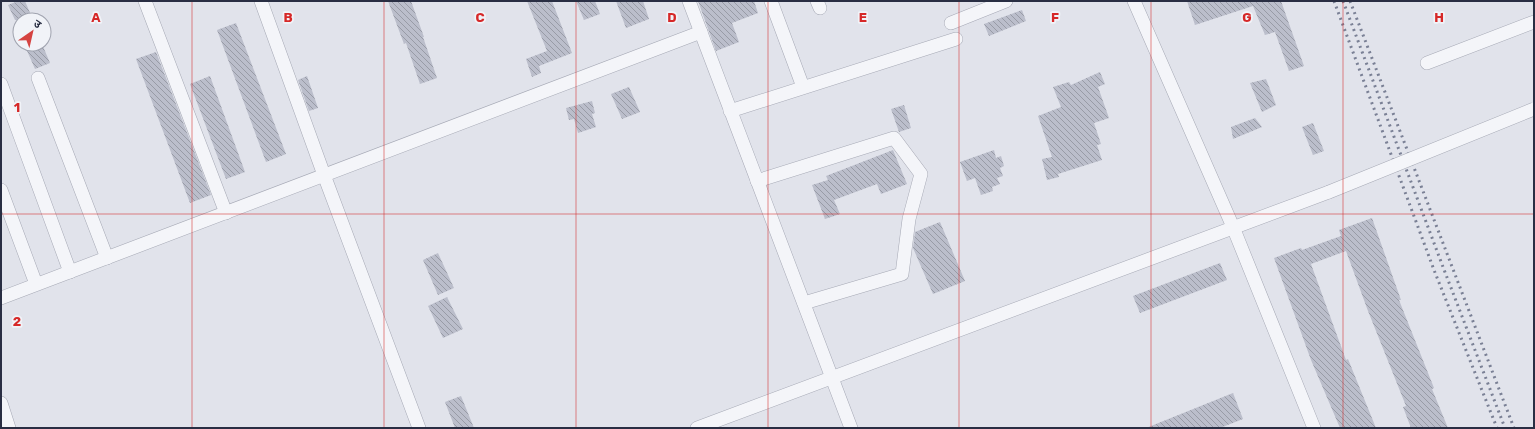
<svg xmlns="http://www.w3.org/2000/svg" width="1535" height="429" font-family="Rubik,'Noto Sans Devanagari',sans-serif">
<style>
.building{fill:url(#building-back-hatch)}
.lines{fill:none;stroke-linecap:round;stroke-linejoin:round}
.minor-casing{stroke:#a6a9b5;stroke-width:14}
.minor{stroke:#f4f5f9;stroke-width:13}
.rail{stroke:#7a8095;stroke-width:3;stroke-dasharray:2 4;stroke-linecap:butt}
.minor-bridge-casing{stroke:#a6a9b5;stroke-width:14;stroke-linecap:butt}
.minor-bridge{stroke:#f4f5f9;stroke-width:13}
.grid{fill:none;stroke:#d62828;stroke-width:1;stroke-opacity:0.55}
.grid-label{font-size:13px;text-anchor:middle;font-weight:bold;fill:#d62828;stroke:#f1f3f8;stroke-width:3.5;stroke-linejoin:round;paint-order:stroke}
</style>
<defs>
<pattern id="building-back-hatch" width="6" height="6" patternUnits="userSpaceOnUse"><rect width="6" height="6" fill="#bbbecb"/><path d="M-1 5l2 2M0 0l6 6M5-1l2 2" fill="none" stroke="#989ba6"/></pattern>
</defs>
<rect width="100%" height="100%" fill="#e1e3eb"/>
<g class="building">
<polygon points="18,1 25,1 33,20 15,20 8,5"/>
<polygon points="388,1 411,1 424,37 423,37 437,78 420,84 406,43 404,44"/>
<polygon points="527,1 552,1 572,53 539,66 541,73 532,77 526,59 547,51"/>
<polygon points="576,1 595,1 600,14 584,20"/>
<polygon points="616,1 643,1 649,19 626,28"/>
<polygon points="698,1 754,1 758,13 732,23 739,42 716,51"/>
<polygon points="1187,1 1281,1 1304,66 1289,71 1275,32 1265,35 1253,6 1195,25"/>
<polygon points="1022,10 1026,21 989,36 984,24"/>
<polygon points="236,23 286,154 266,162 217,30"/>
<polygon points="24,44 42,44 50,63 35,69"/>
<polygon points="156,52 211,195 190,203 136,59"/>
<polygon points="1100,72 1105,84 1098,87 1109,118 1094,123 1101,144 1097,145 1102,160 1058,174 1059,177 1047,180 1042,159 1052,157 1038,116 1061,107 1053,87 1069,82 1071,85"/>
<polygon points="210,76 245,172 226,179 190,84"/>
<polygon points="307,76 318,108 309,111 298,80"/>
<polygon points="1266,79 1276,105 1262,112 1250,83"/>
<polygon points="629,87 640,112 622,119 611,94"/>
<polygon points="592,101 595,113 592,114 596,127 578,133 574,119 569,120 566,108"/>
<polygon points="904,105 911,128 899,132 891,109"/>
<polygon points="1255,118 1262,127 1233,139 1231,127"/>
<polygon points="1313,123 1324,151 1313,155 1302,127"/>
<polygon points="893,150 907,184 881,194 877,184 834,200 840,214 825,219 812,185 828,180 826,176"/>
<polygon points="994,150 996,158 1001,156 1004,166 1000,168 1003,176 997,178 1000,184 992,187 993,191 981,195 975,178 967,181 960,162"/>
<polygon points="1372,218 1401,300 1399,300 1434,388 1432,389 1448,428 1411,428 1403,407 1406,406 1368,311 1346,251 1311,264 1346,360 1348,359 1376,428 1340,428 1311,360 1274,258 1301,248 1302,250 1341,236 1339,230"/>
<polygon points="940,222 965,281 933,294 913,248 915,232"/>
<polygon points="438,253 454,288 438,295 423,260"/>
<polygon points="1220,263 1227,280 1140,313 1133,296"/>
<polygon points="447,297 463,329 443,338 428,306"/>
<polygon points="1233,393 1243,419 1220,428 1146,428"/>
<polygon points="461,396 474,428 455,428 445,402"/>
</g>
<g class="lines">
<defs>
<g id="minor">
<polyline points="145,1 226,213"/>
<polyline points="261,1 324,175 419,428"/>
<polyline points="689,1 851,428"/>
<polyline points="771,1 803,87"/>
<polyline points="817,1 820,8"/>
<polyline points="1134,1 1233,227 1314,428"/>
<polyline points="951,23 1006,1"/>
<polyline points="1427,63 1534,22"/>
<polyline points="38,78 107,258"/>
<polyline points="1,84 70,272"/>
<polyline points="730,111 956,39"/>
<polyline points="757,181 894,138 921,174 909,219 902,274 804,303"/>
<polyline points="1,190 36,284"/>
<polyline points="1,298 701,32"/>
<polyline points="1,403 9,428"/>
<polyline points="697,428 1329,192"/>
</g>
</defs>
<use href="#minor" class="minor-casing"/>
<use href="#minor" class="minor"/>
<g class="rail">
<polyline points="1334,1 1434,270 1497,428"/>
<polyline points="1343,1 1443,267 1505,428"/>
<polyline points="1350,1 1514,428"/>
</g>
<defs>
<polyline id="minor-bridge" points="1329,192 1534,109"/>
</defs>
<use href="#minor-bridge" class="minor-bridge-casing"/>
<use href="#minor-bridge" class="minor-bridge"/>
</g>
<path class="grid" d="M192 1V428M384 1V428M576 1V428M768 1V428M959 1V428M1151 1V428M1343 1V428M1 214H1534"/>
<g class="grid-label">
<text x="96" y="22">A</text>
<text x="288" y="22">B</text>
<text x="480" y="22">C</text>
<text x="672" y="22">D</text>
<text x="863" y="22">E</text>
<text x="1055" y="22">F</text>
<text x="1247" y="22">G</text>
<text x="1439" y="22">H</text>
<text x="17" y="112">1</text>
<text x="17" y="326">2</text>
</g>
<rect width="1535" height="429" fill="none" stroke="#292e43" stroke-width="4"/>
<g transform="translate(32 32) rotate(34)"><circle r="19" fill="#f1f3f8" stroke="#a1a4b0"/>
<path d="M0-3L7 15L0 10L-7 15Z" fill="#d54341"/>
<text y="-6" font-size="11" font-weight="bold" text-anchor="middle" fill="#292e43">उ</text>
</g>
</svg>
